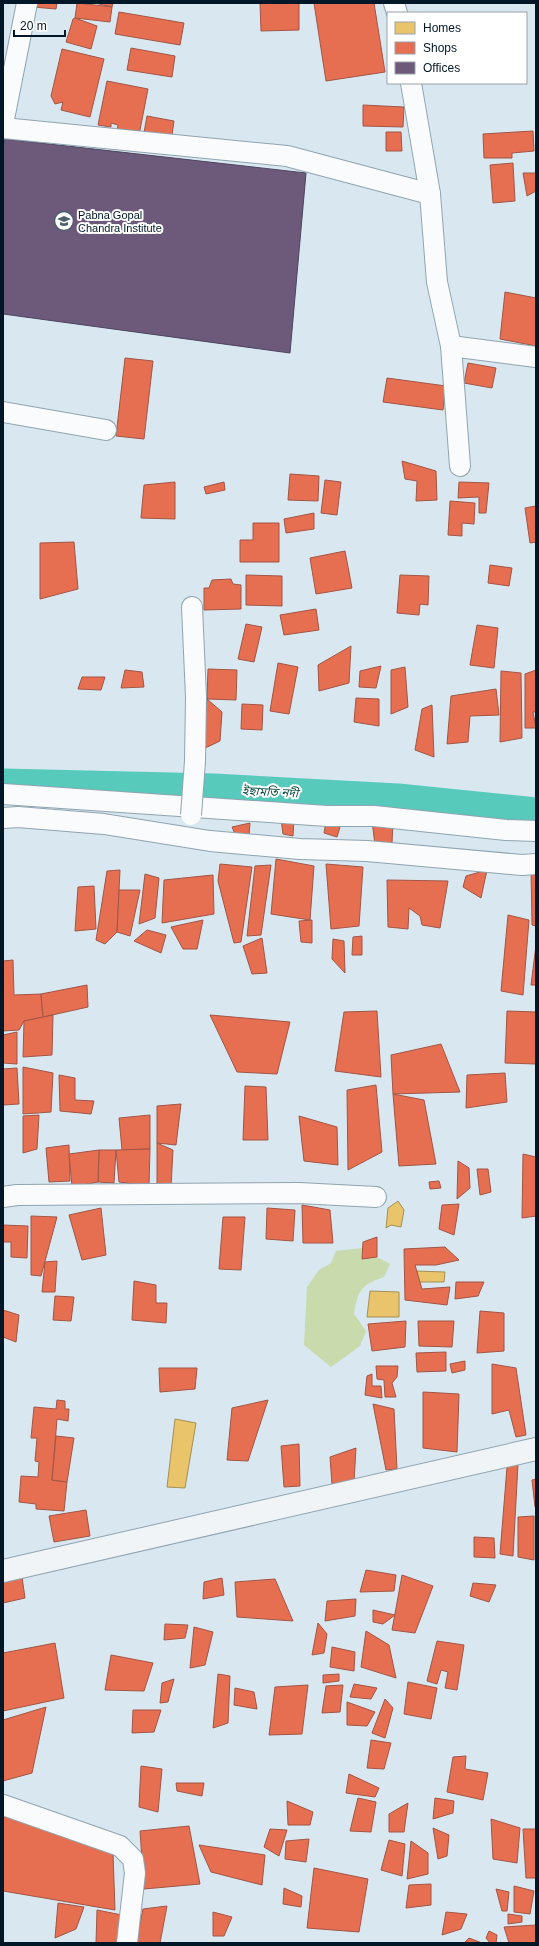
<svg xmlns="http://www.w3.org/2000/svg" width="539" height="1946" font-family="Arial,'Noto Sans Bengali',sans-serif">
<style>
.green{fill:#c9dbac}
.homes{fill:#e9c46a;stroke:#a39056}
.shops{fill:#e76f51;stroke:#a25545}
.offices{fill:#6d597a;stroke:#4c4561}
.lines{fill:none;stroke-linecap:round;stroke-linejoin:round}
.river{stroke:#58cabc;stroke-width:31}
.street-casing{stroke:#90a4b1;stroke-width:22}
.secondary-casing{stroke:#90a4b1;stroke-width:24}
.street{stroke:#f9fbfd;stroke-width:20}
.secondary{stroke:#f0f4f7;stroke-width:22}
.street-bridge-casing{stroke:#90a4b1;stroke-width:22;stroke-linecap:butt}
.street-bridge{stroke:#f9fbfd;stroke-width:20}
.labels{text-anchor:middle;stroke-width:4;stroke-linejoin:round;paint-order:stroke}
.poi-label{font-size:11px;fill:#001728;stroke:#fff;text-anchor:start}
.water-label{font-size:12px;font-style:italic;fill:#0d4b41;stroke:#fff}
</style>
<rect width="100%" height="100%" fill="#d8e7f0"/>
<path class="green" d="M371 1247 377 1257 390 1264 384 1277C360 1285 358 1291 354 1314L366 1331 360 1346 331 1367 304 1345 307 1287 319 1270 331 1263 336 1251Z"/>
<g class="homes">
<polygon points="398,1201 404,1210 401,1227 391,1225 386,1228 388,1208"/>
<polygon points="416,1271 445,1272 444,1282 416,1282"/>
<polygon points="370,1291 399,1292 399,1317 367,1317"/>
<polygon points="175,1419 196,1423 185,1488 167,1487"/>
</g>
<g class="shops">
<polygon points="33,3 57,3 56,9 33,7"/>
<polygon points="77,3 112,7 110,22 75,18"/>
<polygon points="95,3 113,3 112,7"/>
<polygon points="260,3 299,3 299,30 261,31"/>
<polygon points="314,3 374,3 385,72 326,81"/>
<polygon points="119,12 184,23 180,45 115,34"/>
<polygon points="75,18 97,26 91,49 66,42 73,19"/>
<polygon points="131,48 175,56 172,77 127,70"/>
<polygon points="62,49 104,59 90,117 61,110 63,102 55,104 51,96"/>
<polygon points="107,81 148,89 139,135 117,131 118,125 111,123 111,127 98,125"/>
<polygon points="363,105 404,107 403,127 363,126"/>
<polygon points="147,116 174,121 171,142 143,138"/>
<polygon points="533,131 534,151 512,153 512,158 484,158 483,134"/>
<polygon points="386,132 401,132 402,151 386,151"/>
<polygon points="513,163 515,201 493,203 490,165"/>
<polygon points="523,173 536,173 536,191 527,196"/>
<polygon points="15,174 86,184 81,216 11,205"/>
<polygon points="505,292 536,298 536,346 500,339"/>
<polygon points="125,358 153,361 144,439 116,436"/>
<polygon points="468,363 496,368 492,388 464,383"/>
<polygon points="387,378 446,386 443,410 383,402"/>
<polygon points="402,461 436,471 437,500 416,501 417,481 405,479"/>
<polygon points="290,474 319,476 318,501 288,500"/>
<polygon points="325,480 341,482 337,515 321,513"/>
<polygon points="175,482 175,519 141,518 144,485"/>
<polygon points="224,482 225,490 206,494 204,487"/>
<polygon points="459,482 489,483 486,513 479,513 479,497 458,498"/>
<polygon points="450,501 475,503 474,524 462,523 462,536 448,535"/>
<polygon points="536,506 536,542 530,543 525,508"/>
<polygon points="314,513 314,529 286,533 284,519"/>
<polygon points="253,523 279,523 279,562 240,562 240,540 253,540"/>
<polygon points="74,542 78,589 40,599 40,543"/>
<polygon points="345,551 352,588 316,594 310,558"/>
<polygon points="490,565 512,568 509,586 488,583"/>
<polygon points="246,575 282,576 282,606 246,605"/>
<polygon points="400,575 429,576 428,605 420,604 419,615 397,613"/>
<polygon points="231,579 233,584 241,585 241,609 204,610 204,588 209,588 212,580"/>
<polygon points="316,609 319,630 284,635 280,615"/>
<polygon points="246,624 262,627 254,662 238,659"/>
<polygon points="477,625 498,628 494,668 470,665"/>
<polygon points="351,646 349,683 319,691 318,665"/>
<polygon points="278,663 298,667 289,714 270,711"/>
<polygon points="381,666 376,688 359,687 360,671"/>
<polygon points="405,667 408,707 391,714 391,670"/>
<polygon points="208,669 237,670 236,700 207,699"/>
<polygon points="125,670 142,672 144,687 121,688"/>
<polygon points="536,670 536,712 533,712 536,728 525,728 525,674"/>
<polygon points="501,671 521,673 522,738 500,742"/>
<polygon points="82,677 105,677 101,690 78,689"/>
<polygon points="496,689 499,715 470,716 468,742 447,744 451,696"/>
<polygon points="356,698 379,699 379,726 354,722"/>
<polygon points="207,699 222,712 220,741 201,750"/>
<polygon points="242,704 263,705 262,730 241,729"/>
<polygon points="432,705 434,757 415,750 422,709"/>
<polygon points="281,819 294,819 293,836 283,834"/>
<polygon points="372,821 393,822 392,843 375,845"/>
<polygon points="326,822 340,827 337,837 324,833"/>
<polygon points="250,823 249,835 235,834 232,827"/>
<polygon points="276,859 314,866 310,920 271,914"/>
<polygon points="220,864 252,867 241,942 234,943 218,881"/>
<polygon points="326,864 363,867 359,926 331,929"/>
<polygon points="271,865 261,935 247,936 255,866"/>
<polygon points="531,869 536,870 536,926 532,925"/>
<polygon points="120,870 117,932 105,944 96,940 107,871"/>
<polygon points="487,870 481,898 463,887 466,876"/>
<polygon points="145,874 159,878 155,918 139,924"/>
<polygon points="213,875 214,914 162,923 164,880"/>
<polygon points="387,880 448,881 440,928 422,925 420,916 409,908 408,929 388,927"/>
<polygon points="94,886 96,929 75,931 78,887"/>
<polygon points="119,890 140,890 130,936 117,932"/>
<polygon points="508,915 529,920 523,995 501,991"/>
<polygon points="203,920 197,949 183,949 171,927"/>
<polygon points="312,920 312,943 301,942 299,921"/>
<polygon points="147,930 166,935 161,953 134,941"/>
<polygon points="362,936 362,955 352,955 353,937"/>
<polygon points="262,938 267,973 252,974 243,946"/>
<polygon points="333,939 344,941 345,973 332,959"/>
<polygon points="536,945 536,985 531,985"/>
<polygon points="13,960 14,995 41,994 43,1017 24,1021 19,1030 3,1031 3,961"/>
<polygon points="87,985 88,1007 43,1017 41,994"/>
<polygon points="377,1011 381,1077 335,1071 344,1012"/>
<polygon points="507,1011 536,1012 536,1064 505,1063"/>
<polygon points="53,1015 52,1055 23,1057 24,1021"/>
<polygon points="210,1015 290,1022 277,1074 237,1072"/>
<polygon points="17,1032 17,1064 3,1063 3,1035"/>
<polygon points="441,1044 460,1092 393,1094 391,1055"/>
<polygon points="23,1067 53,1073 51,1112 23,1114"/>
<polygon points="17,1068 19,1104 3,1105 3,1069"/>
<polygon points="505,1073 507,1102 466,1108 467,1075"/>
<polygon points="59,1075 75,1078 75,1100 94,1101 91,1114 60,1111"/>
<polygon points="376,1085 382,1152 348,1170 347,1090"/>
<polygon points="245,1086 266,1087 268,1140 243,1140"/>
<polygon points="393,1094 424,1100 436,1164 399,1166"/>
<polygon points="181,1104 176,1145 157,1143 157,1106"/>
<polygon points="39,1115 37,1149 23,1153 23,1116"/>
<polygon points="150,1115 150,1149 122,1150 119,1118"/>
<polygon points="299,1116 337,1127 338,1165 304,1161"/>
<polygon points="157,1143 173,1150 171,1187 157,1186"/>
<polygon points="69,1145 70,1181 49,1182 46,1148"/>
<polygon points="150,1149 149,1186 119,1182 116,1150"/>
<polygon points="99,1150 116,1150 114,1183 98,1182"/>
<polygon points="99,1150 98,1182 72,1187 69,1154"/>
<polygon points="523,1154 536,1157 536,1216 522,1218"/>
<polygon points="458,1161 469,1168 470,1188 457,1199"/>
<polygon points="477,1169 488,1169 491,1192 480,1195"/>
<polygon points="439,1181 441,1188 430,1189 429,1182"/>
<polygon points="459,1204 454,1235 439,1229 442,1205"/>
<polygon points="302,1205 330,1210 333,1243 303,1243"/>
<polygon points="101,1208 106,1255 82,1260 69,1215"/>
<polygon points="267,1208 295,1210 293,1241 266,1239"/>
<polygon points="31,1216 57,1217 41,1276 31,1275"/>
<polygon points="223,1217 245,1217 241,1270 219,1269"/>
<polygon points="3,1225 28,1226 27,1258 11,1257 11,1242 3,1242"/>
<polygon points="377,1237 377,1257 362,1259 363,1242"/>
<polygon points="445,1247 459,1260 436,1265 415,1265 422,1289 450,1287 447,1305 405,1300 404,1249"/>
<polygon points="57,1261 55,1292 42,1292 45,1262"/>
<polygon points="134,1281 156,1285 156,1303 167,1303 166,1323 132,1320"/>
<polygon points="456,1282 484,1282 478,1296 455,1299"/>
<polygon points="55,1296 74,1297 71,1321 53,1320"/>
<polygon points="3,1310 19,1315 16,1342 3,1337"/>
<polygon points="480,1311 504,1313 504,1351 477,1353"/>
<polygon points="406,1321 405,1347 372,1351 368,1324"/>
<polygon points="418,1321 454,1321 452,1347 419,1346"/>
<polygon points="446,1352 446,1371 417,1372 416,1353"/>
<polygon points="465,1361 465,1370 452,1373 450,1364"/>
<polygon points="492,1364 516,1368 526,1435 516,1437 509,1410 492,1414"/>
<polygon points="376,1366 398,1366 397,1377 392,1383 396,1397 385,1397 384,1380 377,1379"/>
<polygon points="159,1368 197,1368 195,1389 160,1392"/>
<polygon points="372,1374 372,1386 381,1386 382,1398 365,1395 367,1376"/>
<polygon points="423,1392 459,1394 457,1452 423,1448"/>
<polygon points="57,1400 65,1401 65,1409 69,1409 68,1421 57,1419 52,1480 67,1482 64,1511 36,1509 36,1504 19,1502 21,1476 38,1477 39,1462 35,1461 37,1438 31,1438 34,1407 56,1409"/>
<polygon points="268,1400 248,1461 227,1460 232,1408"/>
<polygon points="373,1404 394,1409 397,1469 386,1470"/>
<polygon points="56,1436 74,1438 67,1482 52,1480"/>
<polygon points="299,1444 300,1486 284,1487 281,1446"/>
<polygon points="356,1448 354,1482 332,1485 330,1457"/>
<polygon points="518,1464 513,1556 500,1554 507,1467"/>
<polygon points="536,1479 536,1507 535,1507 532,1480"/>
<polygon points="86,1510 90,1536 54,1542 49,1516"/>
<polygon points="534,1516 534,1560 518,1557 518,1517"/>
<polygon points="474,1537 494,1538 495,1558 474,1557"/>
<polygon points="366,1570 396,1575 394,1591 360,1592"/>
<polygon points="402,1575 433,1586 415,1633 392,1630"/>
<polygon points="22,1577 25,1598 3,1603 3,1582"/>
<polygon points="222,1578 224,1595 203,1599 204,1582"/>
<polygon points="275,1579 293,1621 237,1617 235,1582"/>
<polygon points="473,1583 496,1585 489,1602 470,1596"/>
<polygon points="356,1599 355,1616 325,1621 327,1601"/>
<polygon points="373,1610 395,1615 383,1624 373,1622"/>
<polygon points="318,1623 327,1634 324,1653 312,1655"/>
<polygon points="165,1624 188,1625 185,1638 164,1640"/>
<polygon points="194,1627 213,1632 205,1665 190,1668"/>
<polygon points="366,1631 389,1645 396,1678 361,1667"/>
<polygon points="437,1641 464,1645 457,1690 445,1688 448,1672 441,1670 437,1684 427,1681"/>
<polygon points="55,1643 64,1698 3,1711 3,1653"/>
<polygon points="332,1647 355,1652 354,1671 330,1667"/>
<polygon points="111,1655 153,1663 144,1691 105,1690"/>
<polygon points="218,1674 230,1676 228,1723 213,1728"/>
<polygon points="339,1674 339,1681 323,1683 323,1675"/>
<polygon points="174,1679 168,1702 160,1703 162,1683"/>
<polygon points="408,1682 437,1688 431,1719 404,1714"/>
<polygon points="354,1684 377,1688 371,1699 350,1697"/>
<polygon points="308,1685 302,1734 269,1735 275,1687"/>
<polygon points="343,1685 340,1712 322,1713 326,1686"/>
<polygon points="235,1688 254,1692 257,1709 234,1705"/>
<polygon points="385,1699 393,1708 385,1738 372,1733"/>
<polygon points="347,1702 375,1712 367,1726 347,1725"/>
<polygon points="46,1707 32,1773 3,1781 3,1720"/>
<polygon points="133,1710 161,1710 154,1732 132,1733"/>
<polygon points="371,1740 391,1743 384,1769 367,1768"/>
<polygon points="466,1756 465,1769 488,1773 483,1800 447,1792 453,1757"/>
<polygon points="141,1766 162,1769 158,1812 139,1807"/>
<polygon points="349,1774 379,1788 375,1797 346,1793"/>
<polygon points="176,1783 204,1783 202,1796 177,1791"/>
<polygon points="358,1798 376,1802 371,1832 350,1831"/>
<polygon points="435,1798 454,1801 453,1813 433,1819"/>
<polygon points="287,1801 313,1812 310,1825 288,1825"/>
<polygon points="408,1803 404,1832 389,1832 389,1814"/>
<polygon points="3,1810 113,1853 115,1910 3,1891"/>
<polygon points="491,1819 520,1828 517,1863 493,1859"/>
<polygon points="189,1826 200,1884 144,1889 140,1831"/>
<polygon points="433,1828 449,1835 447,1856 438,1859"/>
<polygon points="270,1829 287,1830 279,1856 264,1847"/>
<polygon points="523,1829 536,1829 536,1878 526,1878"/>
<polygon points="309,1839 306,1862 285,1859 286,1841"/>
<polygon points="389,1840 405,1844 402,1876 381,1870"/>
<polygon points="411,1841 428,1853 428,1874 407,1879"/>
<polygon points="199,1845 265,1855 262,1885 211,1872"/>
<polygon points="314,1868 368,1879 359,1932 307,1928"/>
<polygon points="431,1884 431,1905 406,1908 409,1885"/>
<polygon points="514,1886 534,1891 530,1914 514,1912"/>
<polygon points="284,1888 302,1896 301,1907 283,1904"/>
<polygon points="496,1889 509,1892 507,1911 502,1911"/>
<polygon points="58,1903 84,1907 76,1929 55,1938"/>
<polygon points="167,1906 160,1943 136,1943 143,1909"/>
<polygon points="97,1910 127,1916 122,1943 96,1943"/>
<polygon points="213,1912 232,1917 224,1936 213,1936"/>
<polygon points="446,1912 467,1914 461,1929 442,1935"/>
<polygon points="508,1914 522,1916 522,1922 508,1924"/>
<polygon points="536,1925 536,1943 509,1943 504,1927"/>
<polygon points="489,1931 497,1935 496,1943 490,1943 486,1938"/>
<polygon points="469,1938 482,1943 464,1943"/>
</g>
<polygon class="offices" points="5,139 306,173 290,353 3,314 3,147"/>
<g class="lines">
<polyline class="river" points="3,784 214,789 398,799 536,813"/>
<defs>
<g id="street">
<polyline points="394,3 397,13"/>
<polyline points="411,83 430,194 437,282 451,346 460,466"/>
<polyline points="3,124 27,3"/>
<polyline points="3,128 287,156 430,194"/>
<polyline points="451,346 536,357"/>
<polyline points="3,412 106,430"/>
<polyline points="192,607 196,697 195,761"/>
<polyline points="3,794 327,816 374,816 506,830 536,831"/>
<polyline points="3,818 18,817 104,824 210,841 300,849 367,851 522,865 536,864"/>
<polyline points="3,1197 17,1195 299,1193 376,1197"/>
<polyline points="3,1805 120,1846 133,1859 135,1873 127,1943"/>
</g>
<polyline id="secondary" points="3,1571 536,1449"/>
</defs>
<use href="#street" class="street-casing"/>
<use href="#secondary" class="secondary-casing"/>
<use href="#street" class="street"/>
<use href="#secondary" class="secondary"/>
<defs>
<polyline id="street-bridge" points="191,815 195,761"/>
</defs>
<use href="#street-bridge" class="street-bridge-casing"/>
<use href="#street-bridge" class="street-bridge"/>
</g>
<defs>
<symbol id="school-ring" viewBox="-11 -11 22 22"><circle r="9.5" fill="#fff" stroke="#4c606e" stroke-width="1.5"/><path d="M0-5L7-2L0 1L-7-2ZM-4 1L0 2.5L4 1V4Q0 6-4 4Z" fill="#4c606e"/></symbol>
</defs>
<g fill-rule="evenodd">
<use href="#school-ring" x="53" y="210" width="22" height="22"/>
</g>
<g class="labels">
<g class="poi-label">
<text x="78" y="219">Pabna Gopal<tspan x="78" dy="13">Chandra Institute</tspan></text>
</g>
<g class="water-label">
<text transform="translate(270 792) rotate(3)" y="4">ইছামতি নদী</text>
</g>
</g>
<rect width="539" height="1946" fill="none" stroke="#001728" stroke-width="8"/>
<rect x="387" y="12" width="140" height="72" fill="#ffffff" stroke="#99a2a9"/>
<rect x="395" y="22" width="20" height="12" fill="#e9c46a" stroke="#99a2a9"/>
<text x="423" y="32" font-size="12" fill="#001728">Homes</text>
<rect x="395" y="42" width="20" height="12" fill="#e76f51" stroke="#99a2a9"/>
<text x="423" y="52" font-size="12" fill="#001728">Shops</text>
<rect x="395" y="62" width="20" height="12" fill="#6d597a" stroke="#99a2a9"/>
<text x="423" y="72" font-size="12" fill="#001728">Offices</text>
<path d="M14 30v6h51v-6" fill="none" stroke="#001728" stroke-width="2"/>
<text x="20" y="30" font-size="12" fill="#001728" stroke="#ffffff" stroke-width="3" paint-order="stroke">20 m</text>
</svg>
